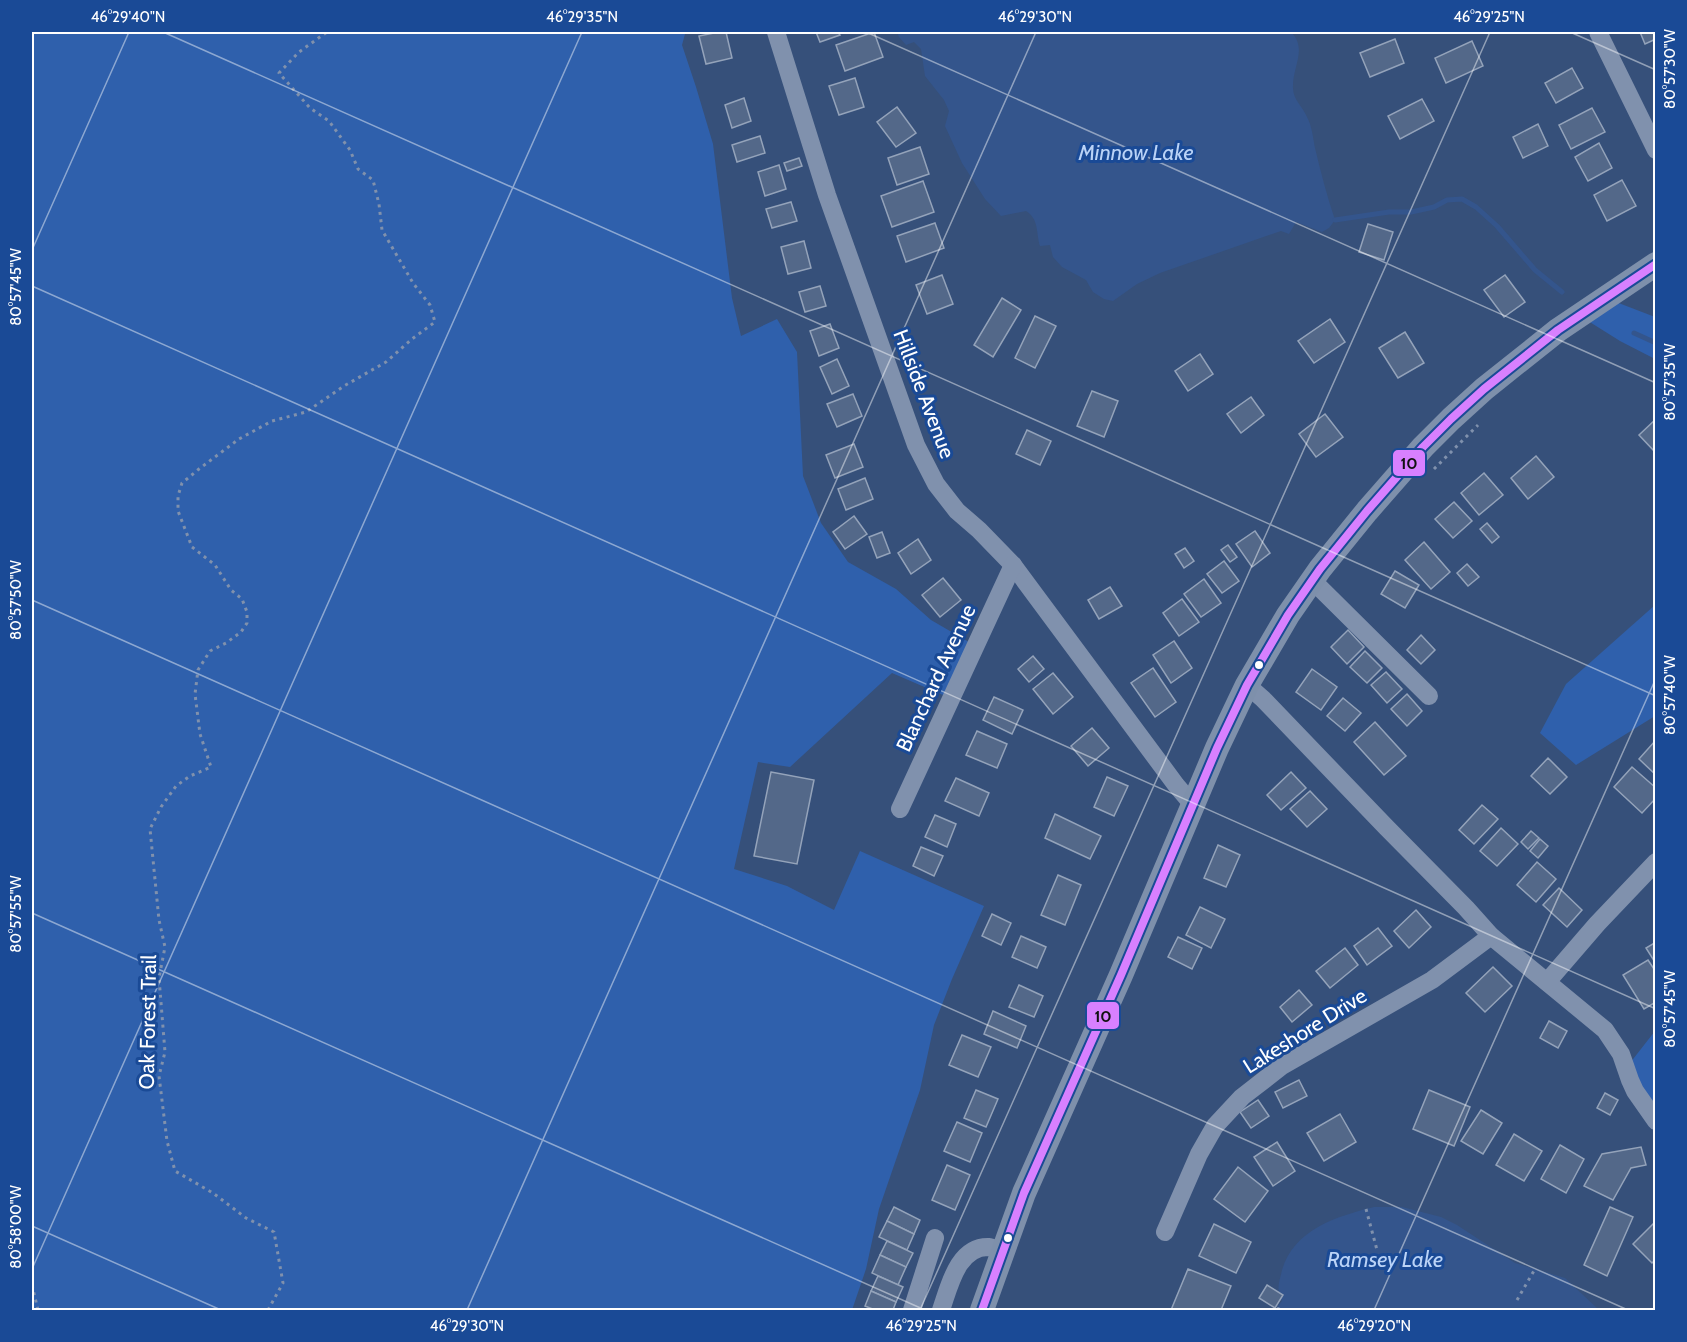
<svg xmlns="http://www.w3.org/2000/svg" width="1687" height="1342" font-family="Cabin,sans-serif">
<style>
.green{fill:#2f60ac}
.water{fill:#34558c}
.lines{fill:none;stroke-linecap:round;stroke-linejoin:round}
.stream{stroke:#34558c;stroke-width:5}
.building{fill:#536889;stroke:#94a3ba;stroke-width:1.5}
.path{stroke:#8091ad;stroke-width:3;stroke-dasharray:3 4.5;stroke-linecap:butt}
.minor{stroke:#8091ad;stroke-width:18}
.major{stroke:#7e90ab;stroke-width:24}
.bus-1-casing{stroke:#1a4a96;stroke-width:12}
.bus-1{stroke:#d880ff;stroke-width:8}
.ticks{fill:none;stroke:#fff;stroke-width:1.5;stroke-opacity:0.45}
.bus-dot{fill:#fff;stroke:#1a4a96;stroke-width:2}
.labels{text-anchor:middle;stroke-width:6;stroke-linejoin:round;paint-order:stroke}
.street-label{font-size:21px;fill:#fff;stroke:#1a4a96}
.water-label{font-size:22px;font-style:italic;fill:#bad3f7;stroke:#1a4a96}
.line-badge{stroke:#1a4a96;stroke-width:2}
.pale-badge-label{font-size:16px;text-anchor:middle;font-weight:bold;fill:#111}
.neatline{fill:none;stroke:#fff;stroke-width:2}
.ticks-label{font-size:15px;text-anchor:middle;fill:#fff}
</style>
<rect width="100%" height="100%" fill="#36507a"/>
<g class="green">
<polygon points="32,32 692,32 685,34 682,45 696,87 713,144 732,298 741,336 777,319 797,352 803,476 821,523 848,562 896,589 931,620 974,645 950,698 892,673 790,767 758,762 734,869 787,886 834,910 860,851 984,906 952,979 934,1025 920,1090 879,1209 866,1269 852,1310 32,1310"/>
<polygon points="1603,297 1655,317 1655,359 1620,341 1577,314"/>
<polygon points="1655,605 1655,716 1576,765 1540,733 1566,684"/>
<polygon points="1655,1031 1655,1117 1630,1063"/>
</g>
<g class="water">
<path d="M897 32H1291C1308 49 1292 67 1293 88 1293 100 1303 107 1307 117 1312 126 1313 138 1315 148 1321 173 1327 196 1335 220L1329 228 1322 232 1296 222 1289 234 1281 231 1160 273 1137 284 1113 301 1104 299 1093 292 1086 280 1062 267 1053 257 1050 245 1040 246C1036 232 1039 219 1026 211L1001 216 985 199 962 163 945 126 949 111 944 100 925 76 921 49 914 42 906 45 899 37Z"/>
<path d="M1374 1207H1402L1441 1217 1457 1225 1515 1263 1565 1278 1599 1310H1275L1282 1301C1276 1288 1279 1284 1282 1270 1294 1229 1338 1216 1374 1207Z"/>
</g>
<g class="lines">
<g class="stream">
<polyline points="1335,220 1389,212 1411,212 1434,207 1447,200 1462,199 1476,207 1497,226 1535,270 1562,292"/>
<polyline points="1634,333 1656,343"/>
</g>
</g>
<g class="building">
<polygon points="719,32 726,32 732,58 706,64 699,36"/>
<polygon points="816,32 838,32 840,35 820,42"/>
<polygon points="874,32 883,57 845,71 836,45"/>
<polygon points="1640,32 1656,32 1656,39 1645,44"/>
<polygon points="1395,39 1404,63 1370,77 1360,53"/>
<polygon points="1472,41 1483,66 1446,83 1435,58"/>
<polygon points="1572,68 1583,88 1556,103 1545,83"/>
<polygon points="855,78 864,107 839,115 829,86"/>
<polygon points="744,98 751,121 732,128 725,105"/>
<polygon points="1422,99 1434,121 1400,139 1388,116"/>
<polygon points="897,107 916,133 896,147 877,122"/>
<polygon points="1592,108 1605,132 1571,149 1559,125"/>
<polygon points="1538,124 1548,146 1523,158 1513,137"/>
<polygon points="760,136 765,153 737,162 732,145"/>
<polygon points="1599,143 1612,168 1588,181 1575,157"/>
<polygon points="920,147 929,174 897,185 888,158"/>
<polygon points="799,158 802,166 787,171 784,163"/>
<polygon points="779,165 786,189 765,196 758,172"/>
<polygon points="1622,180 1636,206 1607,221 1594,195"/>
<polygon points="923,181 934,212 892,227 881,196"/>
<polygon points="791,202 797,221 772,228 766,209"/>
<polygon points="935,223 944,248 906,262 897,236"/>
<polygon points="1368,224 1393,232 1384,260 1359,252"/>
<polygon points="804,241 811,268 788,274 781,247"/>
<polygon points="942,275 953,304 927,314 916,285"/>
<polygon points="1505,275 1525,302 1504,317 1484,290"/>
<polygon points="820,286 826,306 805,312 799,292"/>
<polygon points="1002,298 1021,310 993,357 974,345"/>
<polygon points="1035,316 1056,326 1035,368 1015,358"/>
<polygon points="1330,319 1345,342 1314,363 1298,341"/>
<polygon points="830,324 839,348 819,356 810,331"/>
<polygon points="1405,332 1424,363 1398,378 1379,348"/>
<polygon points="1200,354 1213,374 1188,391 1175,371"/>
<polygon points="837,359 849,386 832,394 820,367"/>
<polygon points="1092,391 1118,401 1104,437 1077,426"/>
<polygon points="853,394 862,416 837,427 827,404"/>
<polygon points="1251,397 1264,415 1241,433 1227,414"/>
<polygon points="1325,414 1343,437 1316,457 1299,434"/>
<polygon points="1656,419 1656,453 1639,435"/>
<polygon points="1027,430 1051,441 1040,465 1016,454"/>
<polygon points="854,444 863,467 835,478 826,455"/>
<polygon points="1536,456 1554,477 1528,499 1511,478"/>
<polygon points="1484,473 1503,495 1479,515 1461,493"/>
<polygon points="865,478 873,499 846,510 838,489"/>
<polygon points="1454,502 1472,521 1453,538 1435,519"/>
<polygon points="854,516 867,534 845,549 833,532"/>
<polygon points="1487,523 1499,537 1492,543 1480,529"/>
<polygon points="1255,531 1270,553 1252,567 1236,544"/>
<polygon points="882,532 890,553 877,558 869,537"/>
<polygon points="918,539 931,560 911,574 898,553"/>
<polygon points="1424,542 1450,572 1431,589 1405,560"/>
<polygon points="1228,545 1237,557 1230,562 1221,550"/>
<polygon points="1185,548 1194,561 1184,568 1175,554"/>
<polygon points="1224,561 1239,581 1222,593 1207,574"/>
<polygon points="1467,564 1479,577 1468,586 1457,573"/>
<polygon points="1395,571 1419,585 1405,608 1381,594"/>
<polygon points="943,578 961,600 940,617 922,595"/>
<polygon points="1204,579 1221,603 1201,617 1184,594"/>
<polygon points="1110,587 1122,606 1099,619 1088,600"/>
<polygon points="1182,599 1199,622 1179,636 1163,613"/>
<polygon points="1348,630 1364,647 1347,664 1331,647"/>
<polygon points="1421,635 1435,650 1421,664 1407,650"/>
<polygon points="1174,641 1192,668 1171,683 1153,655"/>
<polygon points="1365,651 1382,668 1367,683 1350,667"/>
<polygon points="1033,656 1044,669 1029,682 1018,669"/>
<polygon points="1153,668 1176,702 1155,717 1131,683"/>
<polygon points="1312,669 1337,687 1321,710 1296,692"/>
<polygon points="1386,672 1402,689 1387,703 1371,685"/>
<polygon points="1053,673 1073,697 1053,714 1033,689"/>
<polygon points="1407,694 1422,711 1407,726 1391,709"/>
<polygon points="994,697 1023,710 1012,734 983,720"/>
<polygon points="1343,698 1361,713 1345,731 1327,716"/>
<polygon points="1375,722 1406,756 1384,775 1354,742"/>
<polygon points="1092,728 1109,748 1088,766 1071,746"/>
<polygon points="977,731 1007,744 997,768 966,755"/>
<polygon points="1655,741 1656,742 1656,775 1639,759"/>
<polygon points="1548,758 1567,777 1550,794 1531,776"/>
<polygon points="1632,767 1656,788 1656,798 1642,813 1614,787"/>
<polygon points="771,772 814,780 797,864 754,856"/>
<polygon points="1291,772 1306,788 1281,810 1267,795"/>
<polygon points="1107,777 1128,786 1114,816 1094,807"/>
<polygon points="956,778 989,793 979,816 945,801"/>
<polygon points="1310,791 1327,809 1307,827 1290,809"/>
<polygon points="1482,805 1498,819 1474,844 1459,830"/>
<polygon points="1055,814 1101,836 1090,859 1045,838"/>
<polygon points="935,815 956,824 947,847 925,837"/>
<polygon points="1501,828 1518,844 1497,866 1480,851"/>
<polygon points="1531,831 1539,838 1528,849 1521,842"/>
<polygon points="1540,839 1548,846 1538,858 1530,851"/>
<polygon points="1218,845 1240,855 1226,887 1204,878"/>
<polygon points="921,847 943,856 934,876 913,866"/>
<polygon points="1537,862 1556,879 1536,902 1517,885"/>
<polygon points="1058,875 1081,885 1065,925 1041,915"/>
<polygon points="1559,888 1582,910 1567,927 1543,905"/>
<polygon points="1200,907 1225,919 1211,948 1186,935"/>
<polygon points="1416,910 1431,927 1409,948 1394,931"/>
<polygon points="992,914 1011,923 1001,945 982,936"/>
<polygon points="1378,928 1392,946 1367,965 1354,946"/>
<polygon points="1021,936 1046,947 1037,968 1012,957"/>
<polygon points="1178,937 1202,948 1192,969 1168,957"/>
<polygon points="1656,942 1656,964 1646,948"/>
<polygon points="1345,948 1358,965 1330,988 1316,971"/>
<polygon points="1648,960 1656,972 1656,1002 1644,1009 1623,975"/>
<polygon points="1493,967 1512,986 1485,1012 1466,993"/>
<polygon points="1019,985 1043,996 1034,1017 1009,1007"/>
<polygon points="1299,990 1312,1005 1292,1022 1280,1007"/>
<polygon points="993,1011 1026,1026 1017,1048 984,1034"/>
<polygon points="1549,1021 1567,1031 1558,1048 1540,1038"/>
<polygon points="962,1035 991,1047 978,1077 949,1065"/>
<polygon points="1299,1080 1307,1096 1283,1108 1275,1092"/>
<polygon points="976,1090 998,1099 986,1127 964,1118"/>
<polygon points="1429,1090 1470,1107 1454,1146 1413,1129"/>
<polygon points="1605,1093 1618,1100 1610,1115 1597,1108"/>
<polygon points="1258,1100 1269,1116 1251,1128 1240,1112"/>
<polygon points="1481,1110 1502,1123 1483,1154 1461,1141"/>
<polygon points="1340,1114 1356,1142 1324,1161 1307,1133"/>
<polygon points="957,1122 982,1133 970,1162 944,1151"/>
<polygon points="1514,1134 1542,1151 1524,1181 1496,1165"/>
<polygon points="1277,1142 1295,1171 1273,1186 1254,1157"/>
<polygon points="1560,1145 1584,1159 1566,1193 1541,1179"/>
<polygon points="1641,1147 1646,1165 1631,1168 1613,1200 1584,1186 1602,1154"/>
<polygon points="947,1165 970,1175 955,1210 932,1200"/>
<polygon points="1238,1167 1268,1191 1245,1222 1214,1199"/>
<polygon points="894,1207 920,1220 914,1234 887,1221"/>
<polygon points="1610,1207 1633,1217 1607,1276 1584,1265"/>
<polygon points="887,1221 914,1234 907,1250 879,1237"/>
<polygon points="1656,1221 1656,1259 1652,1263 1633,1244"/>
<polygon points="1214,1224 1251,1242 1236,1273 1199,1256"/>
<polygon points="887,1241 913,1253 906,1267 880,1255"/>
<polygon points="880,1255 906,1267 898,1285 872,1273"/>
<polygon points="1188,1269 1231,1286 1221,1310 1171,1310"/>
<polygon points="878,1276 903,1287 896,1302 871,1291"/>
<polygon points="1267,1285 1283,1295 1275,1308 1259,1298"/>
<polygon points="871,1291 896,1302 893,1310 875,1310 865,1306"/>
</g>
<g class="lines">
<g class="path">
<polyline points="1434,469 1478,425"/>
<polyline points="1366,1209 1377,1250"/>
<polyline points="32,1285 38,1310"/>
<polyline points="1517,1300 1535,1269"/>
<polyline points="1277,1308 1281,1310"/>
<polyline points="268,1310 283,1283 274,1232 246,1218 213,1193 175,1171 167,1141 159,1076 165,1052 159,978 165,947 159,920 150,829 161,807 176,786 190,776 211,767 200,734 195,694 198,670 210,651 226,643 241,632 247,623 247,612 242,599 231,590 215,565 192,547 178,511 178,496 182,483 199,469 239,439 272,421 306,412 344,386 386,362 412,339 435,322 430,305 413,283 382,230 379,204 373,180 358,169 350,150 329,121 310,108 279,73 299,52 327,32"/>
</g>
<g class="minor">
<polyline points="776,32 827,195 916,445 936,484 957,511 979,530 1013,565 1176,785 1193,805"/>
<polyline points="1598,32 1656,150"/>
<polyline points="1312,580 1429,696"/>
<polyline points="1247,685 1263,699 1386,827 1466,908 1491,936 1605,1030 1621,1054 1630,1080 1635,1091 1656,1121"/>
<polyline points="900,809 1013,565"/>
<polyline points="1547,982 1597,924 1656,862"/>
<polyline points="1165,1232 1199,1154 1215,1126 1242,1097 1282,1066 1432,980 1491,936"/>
<polyline points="912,1310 935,1238"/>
<path d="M941 1310C949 1288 957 1246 989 1247 993 1248 998 1250 1002 1251"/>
</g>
<polyline class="major" points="982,1310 1024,1193 1121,975 1217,748 1247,685 1288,615 1320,569 1367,511 1423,447 1451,419 1484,389 1558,330 1656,264"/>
<defs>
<polyline id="bus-1" points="982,1310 1024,1193 1121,975 1217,748 1247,685 1288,615 1320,569 1367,511 1423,447 1451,419 1484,389 1558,330 1656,264"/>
</defs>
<use href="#bus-1" class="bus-1-casing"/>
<use href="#bus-1" class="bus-1"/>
</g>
<path class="ticks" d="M163 32 1656 696M866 32 1656 383M1570 32 1656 70M32 250 129 32M32 286 1656 1009M32 600 1628 1310M32 913 925 1310M32 1226 221 1310M32 1269 582 32M467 1310 1036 32M920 1310 1490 32M1374 1310 1656 678"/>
<g class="bus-dot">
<circle cx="1259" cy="665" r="5"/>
<circle cx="1008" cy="1238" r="5"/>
</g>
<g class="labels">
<g class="street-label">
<text transform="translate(924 394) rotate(69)" y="7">Hillside Avenue</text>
<text transform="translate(936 678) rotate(-65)" y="7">Blanchard Avenue</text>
<text transform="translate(148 1022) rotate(-89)" y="7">Oak Forest Trail</text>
<text transform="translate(1305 1031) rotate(-32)" y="7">Lakeshore Drive</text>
</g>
<g class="water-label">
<text x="1136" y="160">Minnow Lake</text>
<text x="1385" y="1267">Ramsey Lake</text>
</g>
</g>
<g class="line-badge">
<rect x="1392" y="449" width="34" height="28" rx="6" fill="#d880ff"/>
<rect x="1086" y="1001" width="34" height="29" rx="6" fill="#d880ff"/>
</g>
<g class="pale-badge-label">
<text x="1409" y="469">10</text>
<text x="1103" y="1022">10</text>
</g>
<rect width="1687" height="1342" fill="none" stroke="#1a4a96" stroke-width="66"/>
<rect x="33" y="33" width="1621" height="1276" class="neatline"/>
<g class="ticks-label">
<text x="128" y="22">46°29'40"N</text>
<text x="582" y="22">46°29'35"N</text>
<text x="1035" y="22">46°29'30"N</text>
<text x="1489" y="22">46°29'25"N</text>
<text transform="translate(1670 69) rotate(-90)" y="5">80°57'30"W</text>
<text transform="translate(16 287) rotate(-90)" y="5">80°57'45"W</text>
<text transform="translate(1670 382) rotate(-90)" y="5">80°57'35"W</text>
<text transform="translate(16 600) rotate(-90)" y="5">80°57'50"W</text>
<text transform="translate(1670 695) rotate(-90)" y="5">80°57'40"W</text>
<text transform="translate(16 914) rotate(-90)" y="5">80°57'55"W</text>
<text transform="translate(1670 1009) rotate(-90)" y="5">80°57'45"W</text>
<text transform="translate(16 1227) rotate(-90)" y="5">80°58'00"W</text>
<text x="467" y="1331">46°29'30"N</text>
<text x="921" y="1331">46°29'25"N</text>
<text x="1374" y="1331">46°29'20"N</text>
</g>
</svg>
